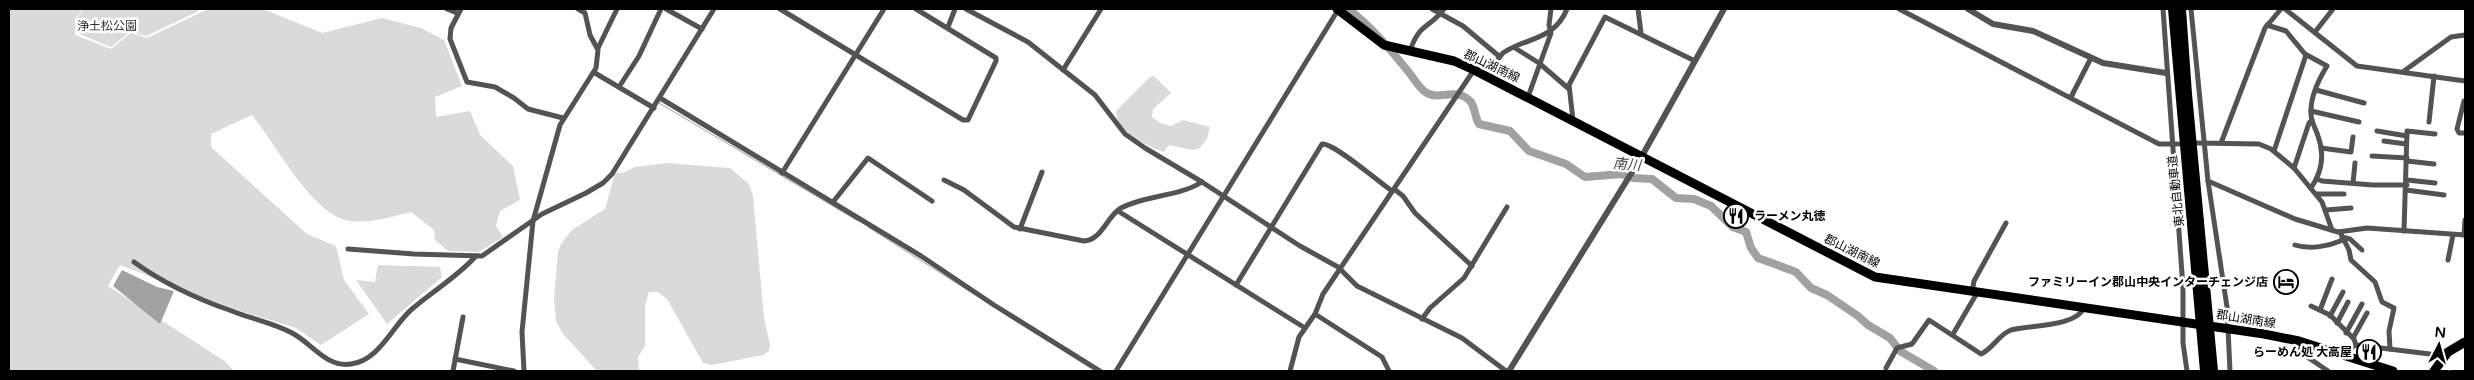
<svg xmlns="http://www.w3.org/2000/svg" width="2474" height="380" font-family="'Varela Round','Noto Sans JP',sans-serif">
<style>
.green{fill:#dadada}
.water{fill:#a1a1a1}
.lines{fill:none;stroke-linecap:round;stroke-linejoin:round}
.stream{stroke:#a1a1a1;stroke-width:1}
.river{stroke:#a1a1a1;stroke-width:8}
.minor{stroke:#535353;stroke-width:5}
.tertiary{stroke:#535353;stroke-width:6}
.primary{stroke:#000;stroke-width:9}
.motorway{stroke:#000;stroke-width:10}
.labels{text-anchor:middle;stroke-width:5;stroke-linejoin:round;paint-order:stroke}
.park-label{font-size:12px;fill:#313131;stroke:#fff}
.street-label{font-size:12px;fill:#000;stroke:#fff}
.poi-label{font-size:12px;font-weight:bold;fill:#000;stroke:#fff;text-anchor:end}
.water-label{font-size:14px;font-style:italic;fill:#424242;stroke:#fff}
</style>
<rect width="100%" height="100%" fill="#fff"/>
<g class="green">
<path d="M9 9H83L75 19V35L111 49 131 33 147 38 208 9H263L322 33 382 18 421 28 444 40 462 86 435 97 436 117 470 111 480 135 513 166 520 200 500 211 496 226 503 237 479 252 448 251 435 240 434 230 411 212C390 217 363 226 342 219 309 208 274 142 252 115L211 134V147L307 234 336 246 344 280 369 314 321 345 296 328 231 308 120 265 108 286 226 362 234 371H9Z"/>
<polygon points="84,9 191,9 199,11 146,36 130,32 111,47 77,33 76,19"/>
<path d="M1154 76 1171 93 1153 109 1152 117 1160 123 1171 126 1183 120 1210 127 1207 139 1200 148 1192 150 1169 145 1164 152C1148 147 1115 130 1116 111L1150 77Z"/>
<polygon points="667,163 730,168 749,184 753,196 764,318 770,345 769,351 763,355 712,365 703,363 667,299 658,292 649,292 645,305 645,346 638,357 639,371 597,371 563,334 556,321 554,299 558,252 561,244 572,230 605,209 615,173 622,173 635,167"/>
<polygon points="378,265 440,267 442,277 387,324 356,280 375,282"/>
</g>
<polygon class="water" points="122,270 157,287 174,291 160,324 113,286"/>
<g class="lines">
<g class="stream">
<polyline points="659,103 858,221"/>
<polyline points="868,227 1095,371"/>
</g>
<path class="river" d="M1348 9C1371 26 1389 48 1407 70 1413 77 1417 85 1424 91 1438 103 1456 85 1471 102 1475 108 1475 118 1479 124L1510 131 1529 151 1566 164 1585 177 1622 174 1633 178 1652 179 1676 198 1694 199 1711 206 1733 227 1746 232 1751 248 1758 258 1796 272 1811 288 1827 295 1858 316 1868 325 1890 338 1900 351 1934 371"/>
<g class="minor">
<polyline points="447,9 457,13"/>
<polyline points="461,9 451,28 450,39 467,82 495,87 514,98 528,109 563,118"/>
<polyline points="666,9 702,29"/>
<polyline points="780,9 963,120 968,120 996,61 996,58 916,9"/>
<polyline points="966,9 1028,42 1095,95 1125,134 1145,148 1202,182 1300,246 1338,267 1357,286 1462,338 1506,371"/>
<polyline points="1432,9 1463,26 1500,57"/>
<polyline points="1638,9 1641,33"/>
<polyline points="1899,9 2159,144 2178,144"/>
<polyline points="2163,9 2183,288 2183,343 2187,371"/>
<polyline points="2191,9 2208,181 2227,307 2230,371"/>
<polyline points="2285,9 2357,66 2465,81"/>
<path d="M2267 25 2286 31 2305 54 2327 66C2319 79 2310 98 2311 114 2311 122 2316 129 2318 136 2325 155 2322 172 2311 188"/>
<polyline points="948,27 955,9"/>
<polyline points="2315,32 2333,9"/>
<polyline points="598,48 617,9"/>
<polyline points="1515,48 1539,63 1569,89"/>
<path d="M1410 51C1419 23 1429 29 1444 9"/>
<polyline points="1063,70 1101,9"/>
<polyline points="2404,71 2451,37 2465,35"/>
<polyline points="595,73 654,108"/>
<path d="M1489 77C1493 69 1496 59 1503 53 1526 37 1554 41 1567 9"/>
<polyline points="619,87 639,56 661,9"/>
<polyline points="2316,90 2364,103"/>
<polyline points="1528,97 1551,33 1549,25 1551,9"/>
<polyline points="2071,97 2091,58"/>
<polyline points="660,98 921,256 994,305 1100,371"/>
<polyline points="2464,101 2457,129 2459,133 2465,133"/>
<polyline points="2311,111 2359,122"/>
<polyline points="1573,120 1569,85 1605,17 1695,61"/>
<polyline points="2429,122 2434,76"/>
<polyline points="2377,131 2407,136"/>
<polyline points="2384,141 2406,144"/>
<polyline points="2197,143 2259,144 2271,149 2294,168 2322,202 2332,230"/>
<polyline points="2221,143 2265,28 2281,9"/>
<polyline points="2321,148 2351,152 2353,137"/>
<polyline points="2274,151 2306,55"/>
<polyline points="2372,156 2407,158"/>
<polyline points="2407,161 2434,164"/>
<polyline points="2294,168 2309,123 2312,120"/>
<polyline points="782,173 884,9"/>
<polyline points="2317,179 2322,181 2373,185 2407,185"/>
<path d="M944 180 964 190 1014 227 1084 241C1102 240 1107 216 1121 208 1146 195 1178 197 1202 182"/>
<polyline points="2407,180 2435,183"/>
<polyline points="2208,181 2295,219 2338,232 2367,228 2465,235"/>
<polyline points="2353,183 2355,163"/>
<polyline points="1394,189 1403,196 1415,213 1472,266"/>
<polyline points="2406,190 2444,195"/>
<polyline points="2316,194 2344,194"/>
<polyline points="833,202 868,158 932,201"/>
<polyline points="2326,210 2351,208"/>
<polyline points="1118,211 1305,328"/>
<polyline points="1020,229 1042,172"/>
<polyline points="2404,231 2407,131 2435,134"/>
<polyline points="2340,232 2349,250 2351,260 2375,282 2382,302 2394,308 2389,331 2390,349"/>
<polyline points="2464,235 2465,220"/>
<polyline points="2342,237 2350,239 2362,250"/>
<path d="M2295 245C2310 250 2329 246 2343 240"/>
<polyline points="348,249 414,254 482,256 542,214 586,193 603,183 612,174 714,9"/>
<polyline points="2448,260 2453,235"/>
<path d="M134 262C163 283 197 299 232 311 252 319 273 323 292 333 312 343 326 368 351 364 380 360 392 326 412 309 433 291 457 277 476 256"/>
<path d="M1236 285 1322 144C1333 142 1380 183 1392 191"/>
<polyline points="1972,292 1974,281 2006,223"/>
<polyline points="2311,306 2330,315 2354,339 2356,345"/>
<polyline points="2320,310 2332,279"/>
<polyline points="1315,314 1382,357 1389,371"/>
<polyline points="2330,316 2343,292"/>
<polyline points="1422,319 1430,308 1464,278 1507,207"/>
<polyline points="2337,323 2348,302"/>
<polyline points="2346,333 2362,304"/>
<polyline points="1953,334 1977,293"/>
<polyline points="2353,338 2367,313"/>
<polyline points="2299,341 2297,350 2328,371"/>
<polyline points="2348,356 2352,347 2356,345 2430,354 2440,360"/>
<polyline points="455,359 514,371"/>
<path d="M1886 368 1897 348 1912 344 1929 320 1981 354C1993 349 1999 334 2011 330 2030 325 2075 327 2084 308"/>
<polyline points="453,371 463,317"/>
<polyline points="524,371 522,332 533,221 560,125 596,68 598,50 590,35 585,13 578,9"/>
<polyline points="1116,371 1338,10"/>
<polyline points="1290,371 1299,337 1315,314 1323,294 1474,70"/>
</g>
<g class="tertiary">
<polyline points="1968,9 1993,24 2033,31 2103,63 2166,73"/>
<polyline points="1509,371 1642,156 1724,9"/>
</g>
<g class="primary">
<polyline points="1337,9 1384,45 1454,61 1474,70 1875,277 2264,334 2299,341 2393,371"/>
<polyline points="2434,371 2448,352 2465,342"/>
</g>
<g class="motorway">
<polyline points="2173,9 2205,371"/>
<polyline points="2181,9 2187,94 2213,371"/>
</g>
</g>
<defs>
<symbol id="restaurant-ring" viewBox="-11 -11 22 22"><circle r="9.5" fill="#fff" stroke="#000" stroke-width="1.5"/><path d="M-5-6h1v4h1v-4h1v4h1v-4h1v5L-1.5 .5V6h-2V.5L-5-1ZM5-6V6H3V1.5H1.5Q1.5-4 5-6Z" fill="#000"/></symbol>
<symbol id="hotel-ring" viewBox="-11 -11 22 22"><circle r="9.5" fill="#fff" stroke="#000" stroke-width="1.5"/><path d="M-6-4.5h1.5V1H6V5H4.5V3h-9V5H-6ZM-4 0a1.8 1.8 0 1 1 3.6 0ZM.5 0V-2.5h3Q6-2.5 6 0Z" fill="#000"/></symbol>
</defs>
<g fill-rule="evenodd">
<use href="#restaurant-ring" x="1722" y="202" width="28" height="28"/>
<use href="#hotel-ring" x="2272" y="268" width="28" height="28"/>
<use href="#restaurant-ring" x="2355" y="338" width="28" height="28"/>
</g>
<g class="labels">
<g class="park-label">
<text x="107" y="30">浄土松公園</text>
</g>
<g class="street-label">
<text transform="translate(1492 66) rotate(25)" y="4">郡山湖南線</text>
<text transform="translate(2176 191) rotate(-96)" y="4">東北自動車道</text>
<text transform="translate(1852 251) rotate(26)" y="4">郡山湖南線</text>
<text transform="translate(2246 319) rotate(9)" y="4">郡山湖南線</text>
</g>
<g class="poi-label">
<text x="1754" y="220" text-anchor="start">ラーメン丸徳</text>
<text x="2268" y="286">ファミリーイン郡山中央インターチェンジ店</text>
<text x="2352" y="356">らーめん処 大高屋</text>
</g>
<g class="water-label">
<text transform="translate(1627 164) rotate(5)" y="5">南川</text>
</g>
</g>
<rect width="2474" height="380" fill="none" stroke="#000000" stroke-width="20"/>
<g transform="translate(2439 345) rotate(6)" stroke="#ffffff" stroke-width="4" paint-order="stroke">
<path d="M0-4L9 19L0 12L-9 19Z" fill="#000000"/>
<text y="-8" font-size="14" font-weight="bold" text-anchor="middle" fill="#000000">N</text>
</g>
</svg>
